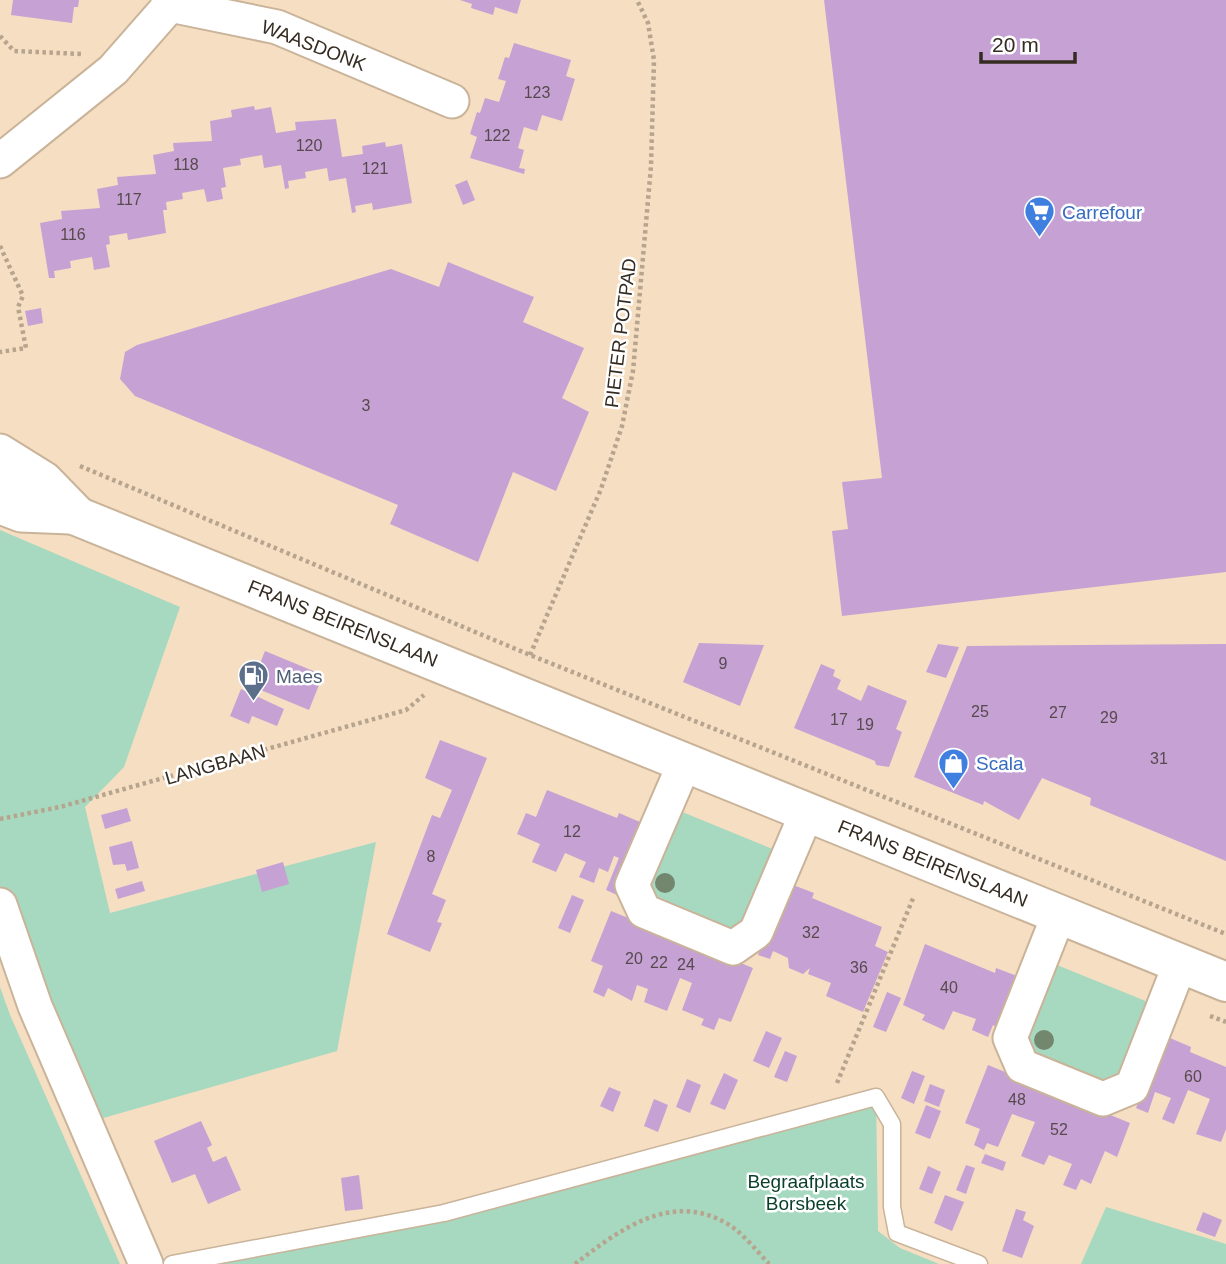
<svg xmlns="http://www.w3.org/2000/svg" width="1226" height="1264" font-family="Arial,sans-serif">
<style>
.green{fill:#a6d9bf}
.building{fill:#c5a2d3}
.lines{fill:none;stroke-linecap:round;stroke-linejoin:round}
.lane-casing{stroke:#c9b399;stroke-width:19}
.street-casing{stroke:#c9b399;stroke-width:37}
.primary-casing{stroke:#c9b399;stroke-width:42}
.path{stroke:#b7a48e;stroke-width:4.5;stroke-dasharray:3.5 3.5;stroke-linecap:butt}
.lane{stroke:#fff;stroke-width:16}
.street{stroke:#fff;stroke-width:33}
.primary{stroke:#fff;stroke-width:38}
.tree{fill:#73866e}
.labels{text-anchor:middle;stroke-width:5;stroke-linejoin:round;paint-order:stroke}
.number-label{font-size:16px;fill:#58494e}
.street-label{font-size:19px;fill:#342b21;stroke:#fff}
.shop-label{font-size:19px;fill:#366cbe;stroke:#fff;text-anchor:start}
.service-label{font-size:19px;fill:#4e5e75;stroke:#fff;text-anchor:start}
.park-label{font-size:19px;fill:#083e2a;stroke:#fff}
</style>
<rect width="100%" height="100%" fill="#f5dec2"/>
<g class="green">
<polygon points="0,530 180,607 124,767 85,807 110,913 376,842 337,1051 86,1123 0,905"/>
<polygon points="675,809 780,852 737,934 650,900 642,886"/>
<polygon points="1052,963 1153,1004 1122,1083 1108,1087 1030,1056 1020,1043"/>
<polygon points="0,987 10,1015 120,1264 0,1264"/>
<polygon points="876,1097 878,1231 900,1248 939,1264 179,1264 444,1213"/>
<polygon points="1106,1207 1226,1244 1226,1264 1081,1264"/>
</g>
<g class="building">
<polygon points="13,0 79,0 78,7 74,7 72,23 11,15"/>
<polygon points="460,0 521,0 517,14 495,7 493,15 471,8 472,4"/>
<polygon points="824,0 1226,0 1226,572 842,616 832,531 848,529 842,482 882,478"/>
<polygon points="514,43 571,60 566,76 575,79 562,121 542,115 537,131 524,127 518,148 524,150 519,168 525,169 524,174 470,158 477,137 470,134 477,112 480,113 485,98 499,102 506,81 498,79 505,57 509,58"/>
<polygon points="254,106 255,110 271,107 276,133 296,130 295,122 336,119 342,157 363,154 362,146 385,142 386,147 402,144 412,203 373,210 372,203 355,206 356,212 352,213 346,178 329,181 327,168 305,172 306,178 288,181 289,188 285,189 281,165 264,168 262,155 240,159 241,165 223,168 226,187 221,188 223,199 207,202 204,189 182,193 183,199 166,202 167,210 163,210 166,233 128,240 127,233 109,236 110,244 106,245 110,267 94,270 92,257 70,261 71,268 54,271 55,278 49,278 40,223 62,219 61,211 100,208 97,189 118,185 117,177 156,174 153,155 174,151 173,143 212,141 210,121 232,117 231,110"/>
<polygon points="467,180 475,200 463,205 455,185"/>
<polygon points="448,262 534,297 523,322 584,348 562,398 589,412 556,491 513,472 478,562 390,524 398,505 135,396 120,379 125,352 137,345 391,269 439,287"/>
<polygon points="41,308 43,323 28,326 25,311"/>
<polygon points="699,643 764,645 740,706 683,682"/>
<polygon points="938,644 959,647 946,678 926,672"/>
<polygon points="1226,644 1226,861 1090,805 1091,798 1042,778 1019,820 984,801 983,805 914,777 967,646"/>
<polygon points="265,651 323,675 309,710 251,686"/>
<polygon points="821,664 835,670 833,676 841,680 837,689 861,701 868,685 907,701 896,729 902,732 889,767 876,765 875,761 794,728"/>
<polygon points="241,689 284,709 277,726 252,716 249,724 230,716"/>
<polygon points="440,740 487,758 432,894 446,900 437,922 442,923 430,952 387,934 432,815 440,818 452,790 425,778"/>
<polygon points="547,790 617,818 619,813 640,822 632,839 639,842 617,895 606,890 619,858 614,856 608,872 599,868 594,883 579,877 586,862 565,853 556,872 532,862 540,844 517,834 526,813 536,817"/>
<polygon points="127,808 131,821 105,829 101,815"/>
<polygon points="132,841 139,868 127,871 125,864 113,865 109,847"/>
<polygon points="283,862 289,884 262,892 256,870"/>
<polygon points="142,881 145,891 118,899 115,889"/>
<polygon points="793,885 814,893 812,898 882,927 875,946 888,952 863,1012 826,996 831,983 808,974 810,968 803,974 789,968 788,958 773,951 770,959 758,955 780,899"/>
<polygon points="572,895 584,900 570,933 558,928"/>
<polygon points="611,911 753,968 731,1022 719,1018 714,1030 701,1025 704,1019 682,1010 692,983 680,978 667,1011 644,1002 648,989 637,985 632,1001 608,988 604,997 593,992 603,966 591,961"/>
<polygon points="925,944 995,973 996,968 1017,976 1002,1030 993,1025 988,1037 972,1030 976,1019 953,1011 944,1030 922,1020 925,1015 903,1005"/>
<polygon points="887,992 901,998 886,1032 873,1027"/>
<polygon points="766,1031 782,1038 769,1068 753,1061"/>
<polygon points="1170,1038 1191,1047 1190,1052 1226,1067 1226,1129 1221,1142 1196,1134 1210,1099 1188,1090 1174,1124 1162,1119 1171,1098 1155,1092 1148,1113 1136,1108 1157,1054 1163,1056"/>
<polygon points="785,1051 797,1056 787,1082 774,1077"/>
<polygon points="988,1065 1130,1123 1117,1157 1105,1151 1091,1184 1081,1179 1076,1190 1063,1185 1072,1164 1049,1155 1044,1165 1021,1156 1035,1122 1012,1114 998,1147 987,1143 984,1150 974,1145 980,1129 965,1123"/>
<polygon points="912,1071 925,1076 914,1104 901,1098"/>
<polygon points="724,1073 738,1080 725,1110 710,1104"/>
<polygon points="687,1079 701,1085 690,1113 676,1107"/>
<polygon points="930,1084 945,1090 939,1107 924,1101"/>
<polygon points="609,1087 621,1092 613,1112 600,1106"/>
<polygon points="654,1099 668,1105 658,1132 644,1126"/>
<polygon points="926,1105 941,1111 930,1139 915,1133"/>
<polygon points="201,1121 212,1145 207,1148 213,1162 226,1156 241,1190 208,1204 195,1174 172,1183 154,1141"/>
<polygon points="985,1154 1006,1162 1003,1171 981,1163"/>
<polygon points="966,1165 975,1168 966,1194 956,1190"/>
<polygon points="928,1166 941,1172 932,1194 919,1189"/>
<polygon points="359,1175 363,1209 345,1211 341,1178"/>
<polygon points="945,1195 964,1202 952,1231 934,1223"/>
<polygon points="1016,1209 1026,1212 1023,1220 1034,1226 1022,1258 1002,1251"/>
<polygon points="1203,1212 1222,1220 1215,1237 1196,1230"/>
</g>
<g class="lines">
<defs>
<polyline id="lane" points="172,1264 444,1213 876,1097 892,1124 892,1207 897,1233 979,1264"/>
<g id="street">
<polyline points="170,5 277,27 452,101"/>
<polyline points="0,161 113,70 170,5 168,0"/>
<polyline points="0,451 45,479 81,516"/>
<polyline points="0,507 21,515 70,517"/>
<polyline points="685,762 632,885 644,911 733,948 756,932 807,812"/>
<polyline points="0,905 35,1006 146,1264"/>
<polyline points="1059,914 1010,1038 1022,1066 1103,1099 1132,1087 1180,964"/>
</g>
<polyline id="primary" points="0,485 1226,982"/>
</defs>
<use href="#lane" class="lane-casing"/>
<use href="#street" class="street-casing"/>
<use href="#primary" class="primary-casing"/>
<g class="path">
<polyline points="0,36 14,51 81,54"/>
<polyline points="0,246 23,296 18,307 26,348 0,352"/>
<polyline points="80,466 530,655 1226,934"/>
<polyline points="530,655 601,489 622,426 633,371 651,166 654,60 648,23 637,0"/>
<polyline points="0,819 60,807 406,710 424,695"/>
<polyline points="1210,1016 1226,1022"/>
<polyline points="837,1083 914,896"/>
<path d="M575 1264C618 1231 670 1191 726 1223 741 1231 757 1251 769 1264"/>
</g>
<use href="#lane" class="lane"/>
<use href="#street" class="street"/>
<use href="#primary" class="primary"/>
</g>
<g class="tree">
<circle cx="665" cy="883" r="10"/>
<circle cx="1044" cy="1040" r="10"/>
</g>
<defs>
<symbol id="supermarket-pin" viewBox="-11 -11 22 30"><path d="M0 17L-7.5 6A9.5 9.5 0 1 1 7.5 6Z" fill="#3f7fe0" stroke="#fff"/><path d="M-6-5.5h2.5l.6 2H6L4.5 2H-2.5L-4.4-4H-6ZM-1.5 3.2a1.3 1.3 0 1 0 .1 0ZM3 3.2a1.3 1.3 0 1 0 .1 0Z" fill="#fff"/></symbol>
<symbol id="fuel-pin" viewBox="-11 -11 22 30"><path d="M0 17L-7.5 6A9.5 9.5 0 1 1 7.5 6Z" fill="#5c6f8a" stroke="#fff"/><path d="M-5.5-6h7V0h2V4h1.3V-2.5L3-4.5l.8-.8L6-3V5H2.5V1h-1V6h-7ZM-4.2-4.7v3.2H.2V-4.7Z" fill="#fff"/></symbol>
<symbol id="shop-pin" viewBox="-11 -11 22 30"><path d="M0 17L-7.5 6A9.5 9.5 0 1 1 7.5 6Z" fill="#3f7fe0" stroke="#fff"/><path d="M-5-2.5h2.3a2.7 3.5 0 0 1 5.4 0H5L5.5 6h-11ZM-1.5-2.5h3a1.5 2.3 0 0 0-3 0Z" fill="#fff"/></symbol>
</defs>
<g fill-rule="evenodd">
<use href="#supermarket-pin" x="1022" y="194" width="35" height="47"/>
<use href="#fuel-pin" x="236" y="658" width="35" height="47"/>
<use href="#shop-pin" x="936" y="746" width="35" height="47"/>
</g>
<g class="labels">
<g class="number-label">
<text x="537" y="98">123</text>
<text x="497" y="141">122</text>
<text x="309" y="151">120</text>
<text x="186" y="170">118</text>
<text x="375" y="174">121</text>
<text x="129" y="205">117</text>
<text x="73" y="240">116</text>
<text x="366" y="411">3</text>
<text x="723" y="669">9</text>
<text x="980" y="717">25</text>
<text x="1058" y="718">27</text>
<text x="1109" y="723">29</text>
<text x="839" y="725">17</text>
<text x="865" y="730">19</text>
<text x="1159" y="764">31</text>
<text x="572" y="837">12</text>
<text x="431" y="862">8</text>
<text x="811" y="938">32</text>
<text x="634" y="964">20</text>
<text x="659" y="968">22</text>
<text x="686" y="970">24</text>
<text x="859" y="973">36</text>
<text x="949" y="993">40</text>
<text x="1193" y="1082">60</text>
<text x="1017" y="1105">48</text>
<text x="1059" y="1135">52</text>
</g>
<g class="street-label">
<text transform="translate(314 45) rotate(21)" y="7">WAASDONK</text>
<text transform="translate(620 333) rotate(-83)" y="7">PIETER POTPAD</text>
<text transform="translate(343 623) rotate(22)" y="7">FRANS BEIRENSLAAN</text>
<text transform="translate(215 764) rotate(-16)" y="7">LANGBAAN</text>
<text transform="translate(933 863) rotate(22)" y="7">FRANS BEIRENSLAAN</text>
</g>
<g class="shop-label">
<text x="1062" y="219">Carrefour</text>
<text x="976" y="770">Scala</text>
</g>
<g class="service-label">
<text x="276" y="683">Maes</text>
</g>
<g class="park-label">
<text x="806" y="1188">Begraafplaats<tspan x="806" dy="22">Borsbeek</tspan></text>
</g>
</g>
<path d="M981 52v10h94v-10" fill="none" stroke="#342b21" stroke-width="3.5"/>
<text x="992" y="52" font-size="21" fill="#342b21" stroke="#ffffff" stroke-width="5" paint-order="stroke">20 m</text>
</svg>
